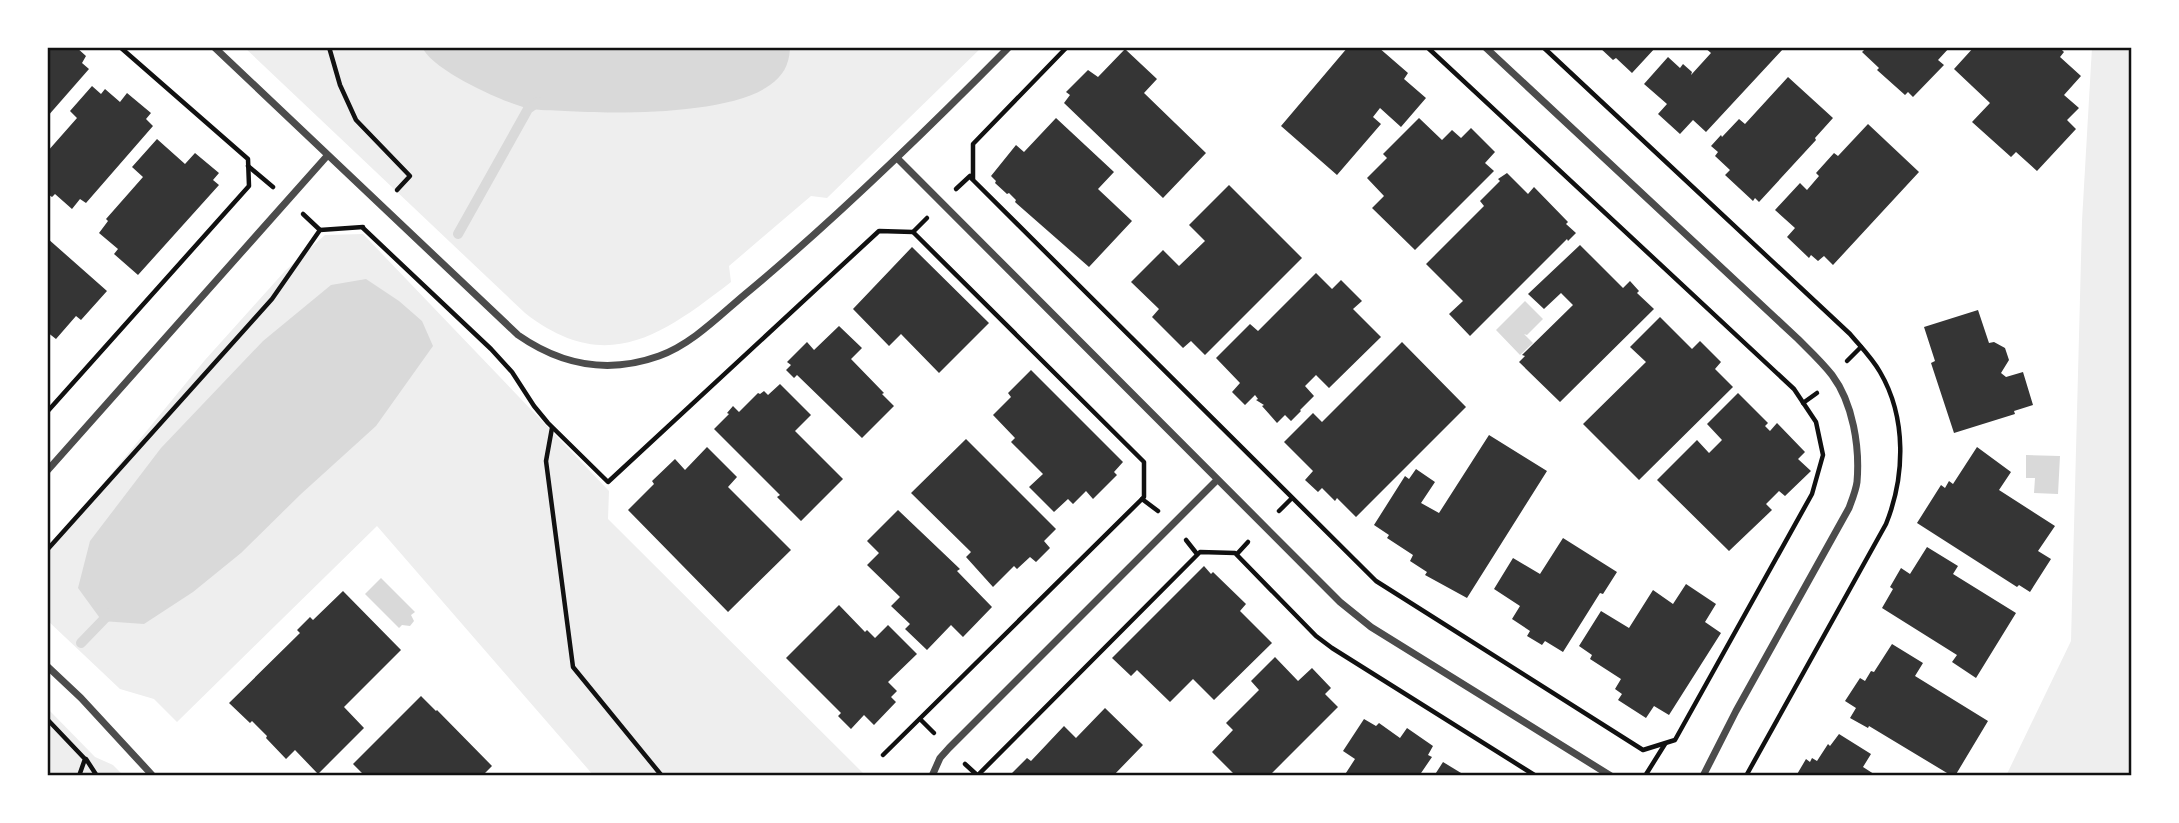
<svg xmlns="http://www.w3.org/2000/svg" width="2179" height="823" font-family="Merriweather,serif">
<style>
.green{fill:#eee}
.water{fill:#d9d9d9}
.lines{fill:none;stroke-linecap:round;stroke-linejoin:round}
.stream{stroke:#d9d9d9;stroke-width:10}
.building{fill:#353535}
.path{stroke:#111;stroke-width:4.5}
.minor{stroke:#4c4c4c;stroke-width:7}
.neatline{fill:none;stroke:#111;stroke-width:2.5}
</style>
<rect width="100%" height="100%" fill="#fff"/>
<g class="green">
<path d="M244 47H982L827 198 811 196 729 266 731 282C661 336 606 376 525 313Z"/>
<polygon points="2092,47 2132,47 2132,776 2006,776 2071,641 2082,221"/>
<polygon points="363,234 609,491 608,519 866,776 594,776 377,526 177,722 154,699 120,689 47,620 47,552 205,360 285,271 325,235"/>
<polygon points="47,708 95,757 113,765 124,776 47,776"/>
</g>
<g class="water">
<path d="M422 47H790V49C789 65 783 76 770 85 729 115 616 114 565 111 553 110 539 111 527 108 502 102 432 70 422 47Z"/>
<polygon points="366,279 399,301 422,321 433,346 376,426 301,494 241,553 193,592 144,624 102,621 78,588 90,541 161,448 263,341 331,285"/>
<polygon points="1525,301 1543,319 1527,335 1524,334 1533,343 1520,355 1496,330"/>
<polygon points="2026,455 2060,456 2058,494 2034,493 2035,478 2026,478"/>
<polygon points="381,578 415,612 411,615 414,621 410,626 402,625 399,628 365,594"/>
</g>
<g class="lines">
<g class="stream">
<polyline points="458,234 528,109 538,102"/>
<polyline points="81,643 110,613"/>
</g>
</g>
<g class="building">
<polygon points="47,47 76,47 86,56 82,63 89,69 47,117"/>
<polygon points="1348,47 1378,47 1408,73 1404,79 1426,98 1401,127 1380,108 1373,117 1381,124 1337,175 1281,126"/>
<polygon points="1599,47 1656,47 1632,73 1616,58 1613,60"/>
<polygon points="1704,47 1780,47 1783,49 1706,132 1693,120 1680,134 1658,114 1667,104 1644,84 1668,57 1680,68 1683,64 1692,72 1691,75 1711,53"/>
<polygon points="1867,47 1950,47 1938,60 1944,65 1913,97 1908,92 1905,95 1877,70 1879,68 1862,52"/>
<polygon points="1974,47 2059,47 2064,52 2060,57 2081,76 2064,95 2079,108 2067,120 2076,129 2037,171 2016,152 2011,157 1972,122 1990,103 1954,69"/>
<polygon points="1125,49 1157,79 1144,93 1206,153 1163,198 1064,103 1070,95 1066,92 1088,70 1098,77"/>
<polygon points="1788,77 1833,118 1815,138 1816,140 1759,202 1755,198 1753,201 1725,175 1730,170 1715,156 1718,152 1711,146 1721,135 1722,137 1739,119 1745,124"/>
<polygon points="92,86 101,94 105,89 120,102 127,93 151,113 146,119 153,126 86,203 80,199 72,209 55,194 52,197 49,195 47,197 47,152 77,118 70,111"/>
<polygon points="1056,118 1114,172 1098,189 1132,221 1089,267 1015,202 1016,200 1009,193 1007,194 995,183 996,181 991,176 1016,145 1024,152"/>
<polygon points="1419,118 1442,140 1452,130 1461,138 1471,128 1495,152 1485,163 1494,171 1415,250 1372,208 1384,196 1367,178 1387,158 1383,154"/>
<polygon points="1868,124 1919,172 1833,265 1824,256 1818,261 1811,255 1809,258 1787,237 1795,228 1775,210 1800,183 1807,190 1819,176 1816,173 1834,153 1838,156"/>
<polygon points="157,139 185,164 195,153 219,173 213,180 219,185 138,275 114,254 118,249 99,233 108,221 106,219 143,177 132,167"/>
<polygon points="1507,173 1528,194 1534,187 1568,222 1566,224 1576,233 1568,241 1567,239 1470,336 1449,314 1463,301 1426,264 1484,206 1480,201 1500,181 1498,179"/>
<polygon points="1229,185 1302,258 1205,355 1191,341 1183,348 1152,317 1159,309 1131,282 1163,250 1179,266 1205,241 1189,225"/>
<polygon points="47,238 107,291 81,320 76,316 56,339 47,332"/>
<polygon points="1580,245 1623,288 1630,281 1639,291 1637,293 1654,309 1560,402 1519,362 1525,356 1522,355 1573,305 1561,293 1544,309 1528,294"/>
<polygon points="912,247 989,323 939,373 901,334 889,346 853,309"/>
<polygon points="1316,273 1332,289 1341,280 1362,301 1353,309 1381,337 1329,388 1316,375 1305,386 1314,396 1300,410 1301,411 1291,421 1285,415 1277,423 1262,406 1264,405 1256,400 1258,399 1255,395 1245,405 1232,392 1240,383 1216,358 1250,324 1258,331"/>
<polygon points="1978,310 1989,343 1994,342 2005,348 2009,360 2001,373 2006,377 2023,372 2033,405 2014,411 2015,414 1954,433 1931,363 1935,361 1924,327"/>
<polygon points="1660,317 1692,349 1700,341 1721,362 1715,369 1733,387 1639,480 1583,424 1646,362 1630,347"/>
<polygon points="839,326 862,348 851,359 884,393 882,394 894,406 862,438 797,375 794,378 786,370 791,365 787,362 807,342 814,350"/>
<polygon points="1402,342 1466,407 1356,517 1337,498 1335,501 1322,488 1318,492 1305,480 1313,471 1284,442 1313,413 1322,422"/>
<polygon points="1031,370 1123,462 1114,472 1117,475 1093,499 1086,491 1073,504 1068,499 1054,512 1029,487 1043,474 1011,442 1015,438 993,415 1011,397 1008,393"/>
<polygon points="780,384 811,415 795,431 843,479 801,521 777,497 780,495 714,429 729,414 727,413 733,406 739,412 758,393 760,394 764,391 768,395"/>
<polygon points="1738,393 1768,423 1765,426 1770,431 1777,423 1805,452 1798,459 1811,471 1785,496 1779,491 1766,504 1772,510 1729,551 1657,480 1697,440 1709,453 1722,440 1707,424"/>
<polygon points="1489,435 1547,471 1467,598 1425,575 1427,572 1410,561 1413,555 1387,538 1389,535 1374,525 1405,476 1409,479 1416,469 1435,482 1421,503 1439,513"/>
<polygon points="966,439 1056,529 1044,541 1050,548 1036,562 1030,557 1017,569 1014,566 993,587 966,557 971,552 911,493"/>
<polygon points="707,447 737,477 728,487 791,550 728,612 628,510 654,484 652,481 675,459 685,470"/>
<polygon points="1977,447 2011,472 1999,490 2055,526 2038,551 2051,559 2030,592 2019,585 2017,587 1917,523 1941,485 1945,488 1949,481 1953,484"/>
<polygon points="898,510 960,569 957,571 992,607 963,637 951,625 927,650 905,629 910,624 891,606 900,597 867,565 879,553 867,541"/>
<polygon points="1563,538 1617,572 1603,594 1600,593 1563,652 1545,641 1542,645 1527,636 1530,631 1512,619 1520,606 1494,589 1513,558 1540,574"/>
<polygon points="1927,547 1958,566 1953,574 2016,613 1976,678 1952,662 1957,655 1882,608 1893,589 1890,587 1901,568 1910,574"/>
<polygon points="1204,566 1211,574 1213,572 1246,604 1240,611 1272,643 1214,700 1193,679 1170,702 1137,670 1131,676 1112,658"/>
<polygon points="1686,584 1716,604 1705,622 1721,633 1669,715 1654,706 1646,718 1618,700 1622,694 1615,689 1621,679 1590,659 1592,655 1579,646 1601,611 1629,628 1653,590 1673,604"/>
<polygon points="343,591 401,650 344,707 364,728 318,774 295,750 286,759 266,738 267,736 252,721 250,723 229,703 300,633 297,630 310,617 313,620"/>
<polygon points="839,605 865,632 867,630 875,638 888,625 917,654 888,682 897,691 891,697 896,702 874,725 864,715 851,729 838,716 841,713 786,658"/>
<polygon points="1892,644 1923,663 1915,676 1988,721 1955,776 1952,776 1869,726 1868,728 1850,718 1856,708 1845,701 1860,678 1865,681 1871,671 1874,672"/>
<polygon points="1275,657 1298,681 1312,668 1331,688 1325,694 1338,707 1269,776 1236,776 1212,752 1233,730 1226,723 1259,690 1251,681"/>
<polygon points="421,696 436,711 437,710 492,766 482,776 365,776 353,764"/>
<polygon points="1105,708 1143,745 1113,776 1009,776 1027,758 1031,761 1064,726 1076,738"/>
<polygon points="1364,719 1376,726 1379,723 1400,738 1407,728 1433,746 1428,755 1432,757 1419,776 1344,776 1355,759 1343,751"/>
<polygon points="1839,734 1871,754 1863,767 1877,776 1796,776 1806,759 1810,762 1812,758 1817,761 1828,744 1830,746"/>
<polygon points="1443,762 1466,776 1434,776"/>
</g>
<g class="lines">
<g class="path">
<polyline points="329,47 340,85 356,120 410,176 397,190"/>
<polyline points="1067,47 973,144 973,180 1376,581 1643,750 1675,740 1812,494 1823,455 1816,422 1794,389 1427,47"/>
<path d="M1543 47 1850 334C1860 346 1872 358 1880 372 1907 418 1905 477 1886 524L1746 776"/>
<polyline points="248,166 273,187"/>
<polyline points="956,189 970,176 972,179"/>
<polyline points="303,214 320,230"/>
<polyline points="363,228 491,349 512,372 534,406 548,423 608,482 879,231 913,232 1144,462 1144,497 883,755"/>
<polyline points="913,232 927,218"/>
<polyline points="1847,361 1861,347"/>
<polyline points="1803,403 1817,393"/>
<polyline points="47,412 249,186 248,159 120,47"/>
<polyline points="552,428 546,461 573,667 662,776"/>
<polyline points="1142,499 1158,511"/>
<polyline points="1279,511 1292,498"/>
<polyline points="1186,540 1197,554"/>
<polyline points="47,550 272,299 320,230 363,227"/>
<polyline points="1237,554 1248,542"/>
<polyline points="47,719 85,759 79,776"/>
<polyline points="920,719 934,733"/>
<polyline points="86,759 97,776"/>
<polyline points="965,764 977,775"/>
<polyline points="977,776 1200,552 1235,553 1316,636 1332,648 1536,776"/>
<polyline points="1645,776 1665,744"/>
</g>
<g class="minor">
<path d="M214 47 518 335C561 365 609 374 659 356 693 344 722 313 749 291 840 215 926 131 1009 47"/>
<path d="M1485 47 1798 339C1810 351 1822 362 1832 375 1853 403 1860 447 1857 482 1856 490 1852 500 1849 508L1736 711 1703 776"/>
<polyline points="897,158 1340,602 1371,627 1611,776"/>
<polyline points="47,471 327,156"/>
<polyline points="47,666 81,698 153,776"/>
<polyline points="932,776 940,758 949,748 1217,480"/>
</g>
</g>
<rect width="2179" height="823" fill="none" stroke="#ffffff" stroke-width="98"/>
<rect x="49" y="49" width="2081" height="725" class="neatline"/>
</svg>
